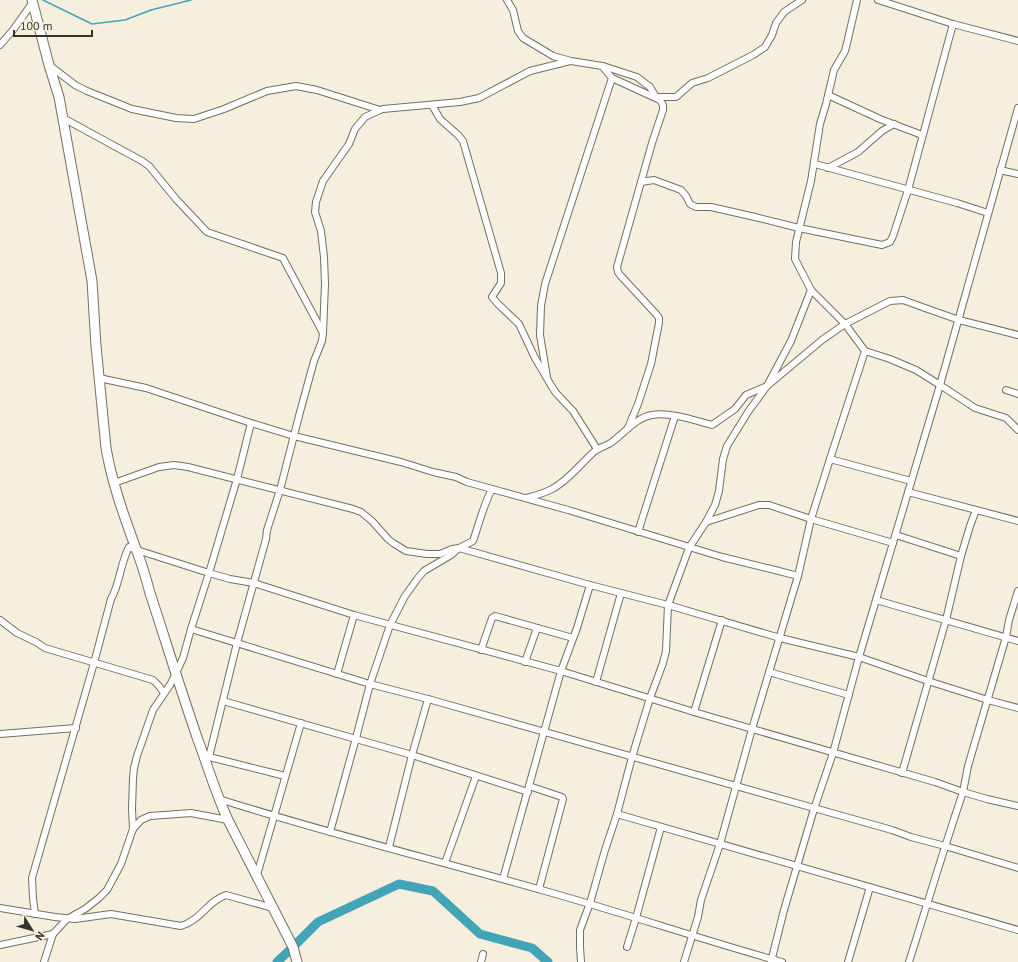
<svg xmlns="http://www.w3.org/2000/svg" width="1018" height="962" font-family="'PT Sans',sans-serif">
<style>
.lines{fill:none;stroke-linecap:round;stroke-linejoin:round}
.stream{stroke:#41a4b7;stroke-width:1.5}
.river{stroke:#41a4b7;stroke-width:9}
.street-casing{stroke:#766f60;stroke-width:8}
.secondary-casing{stroke:#766f60;stroke-width:11}
.street{stroke:#fff;stroke-width:6}
.secondary{stroke:#fff;stroke-width:9}
</style>
<rect width="100%" height="100%" fill="#f6efdd"/>
<g class="lines">
<polyline class="stream" points="43,0 92,24 125,20 151,10 191,0"/>
<polyline class="river" points="277,962 293,947 318,922 399,884 433,891 480,934 532,948 548,962"/>
<defs>
<g id="street">
<polyline points="507,0 513,10 518,31 523,38 553,56 571,61 602,66 612,78 660,100 663,105 663,110 652,143 617,267 618,272 620,275 657,315 659,318 659,323 651,364 638,404 628,428"/>
<polyline points="857,0 847,43 845,51 834,70 826,104 820,124 811,181 796,242 795,259 811,290 845,324 865,351 890,359 916,370 940,385 975,408 1006,418 1018,430"/>
<polyline points="878,0 953,24 1018,41"/>
<polyline points="0,45 13,30 33,2"/>
<polyline points="49,65 75,85 87,91 132,109 176,118 194,119 224,109 267,91 296,86 317,90 380,110 383,109 460,102 479,98 530,71 570,61"/>
<polyline points="603,66 637,77 650,87 656,97"/>
<polyline points="828,95 880,119 922,135"/>
<polyline points="656,97 676,97 692,83 708,78 753,55 765,47 772,35 776,23 784,12 802,0"/>
<polyline points="432,105 440,119 458,135 463,141 501,273 501,283 492,297 498,304 519,324 535,358 552,387 556,393 573,411 597,449"/>
<polyline points="63,118 142,161 149,166 176,199 207,232 283,258 285,262 323,333"/>
<polyline points="815,164 957,203 988,213"/>
<polyline points="828,168 858,152 882,131 894,124"/>
<polyline points="1000,170 1018,174"/>
<polyline points="641,182 654,180 681,190 686,196 690,204 696,207 711,207 755,217 799,228 882,245 890,242 893,236 908,190 953,24"/>
<polyline points="865,351 830,459 811,519 893,543"/>
<polyline points="547,377 540,335 541,306 545,284 612,78"/>
<polyline points="99,378 146,388 251,423 294,436 401,462 433,472 456,477 467,482 492,489"/>
<polyline points="1006,390 1018,394"/>
<polyline points="830,459 911,481"/>
<polyline points="114,483 159,467 174,465 188,467 353,509 361,512 372,521 388,539 393,543 406,551 427,554 440,554 452,549 459,548 590,585 577,628 561,671 503,879"/>
<polyline points="908,492 1018,521"/>
<path d="M526 498C535 496 544 493 552 489 569 480 581 463 595 451 600 447 607 446 612 442 623 434 637 417 652 415 671 412 693 420 712 425L735 409 746 395 767 386 822 340 845 324 890 301 903 300 925 308 959 320 1018 335"/>
<polyline points="638,532 675,416"/>
<polyline points="896,535 961,556 970,526 976,510"/>
<polyline points="590,585 668,605 780,638 859,657 928,681 988,700 1018,708"/>
<polyline points="876,600 1018,641"/>
<polyline points="0,620 17,633 36,642 45,648 153,680 159,686 164,693"/>
<polyline points="191,629 370,684 356,738 330,832"/>
<polyline points="481,650 492,618 495,616 573,638"/>
<polyline points="525,662 537,628"/>
<polyline points="769,672 849,695"/>
<polyline points="337,674 354,615"/>
<polyline points="596,682 621,593"/>
<polyline points="428,699 892,830 911,837 945,846 1018,868"/>
<polyline points="223,701 412,755 389,847"/>
<polyline points="694,712 722,620"/>
<polyline points="0,734 76,728"/>
<polyline points="205,756 285,776"/>
<polyline points="209,757 237,643 266,539 267,530 280,490 300,412 314,361 322,341 323,333 325,284 324,257 321,231 315,212 316,202 323,181 349,144 355,129 365,117 380,110"/>
<polyline points="902,773 946,620 961,556"/>
<polyline points="529,786 562,797 563,799 539,889"/>
<path d="M528 792 412 755 428 699 370 684 390 625 405 596 418 578 424 571 451 555 459 548 473 541C479 524 483 506 492 489L568 510 722 557 775 570 798 576"/>
<path d="M219 799C326 833 436 860 545 891 624 913 703 940 782 962"/>
<polyline points="617,814 1018,930"/>
<polyline points="133,829 132,809 133,778 134,768 137,756 153,710 170,685 176,673 183,658 191,629 209,573 237,479 251,423"/>
<polyline points="445,863 476,776"/>
<polyline points="257,875 301,723"/>
<path d="M0 908 55 917 75 919 111 914 181 926C201 920 208 901 226 895L273 908"/>
<path d="M35 914 33 898 32 878 94 663 111 599C120 584 120 564 129 547L137 550 209 573 230 579 254 583 354 615 561 671 694 712 935 782 963 792 968 766 1006 637 1009 620 1018 591"/>
<polyline points="0,945 53,934"/>
<polyline points="627,947 636,918 661,827"/>
<polyline points="44,962 53,934 67,919 85,909 99,898 107,890 121,864 133,829 141,820 150,816 191,813 228,820"/>
<polyline points="481,962 483,954"/>
<polyline points="581,962 580,947 580,930 590,903 605,850 617,814 632,757 650,698 663,663 666,651 668,605 689,548 706,522 715,505 719,491 723,459 727,446 748,412 767,386 791,341 811,290"/>
<polyline points="684,962 698,917 701,900 720,844 752,729 798,576 811,519 769,505 759,505 706,522"/>
<polyline points="771,962 784,910 814,809 833,753 859,657 940,385 1018,108"/>
<polyline points="848,962 870,887"/>
<path d="M909 962C927 905 944 848 963 792L987 799 1018 806"/>
</g>
<path id="secondary" d="M32 0 49 65 59 97 92 281 96 346 106 448C112 483 124 516 136 549 142 564 146 578 150 593 166 642 181 691 198 740 208 767 216 794 228 820L293 947 297 962"/>
</defs>
<use href="#street" class="street-casing"/>
<use href="#secondary" class="secondary-casing"/>
<use href="#street" class="street"/>
<use href="#secondary" class="secondary"/>
</g>
<g transform="translate(32 930) rotate(127)" stroke="#f6efdd" stroke-width="3" paint-order="stroke">
<path d="M0-3L7 15L0 10L-7 15Z" fill="#35332c"/>
<text y="-6" font-size="11" font-weight="bold" text-anchor="middle" fill="#35332c">N</text>
</g>
<path d="M14 30v6h78v-6" fill="none" stroke="#35332c" stroke-width="2"/>
<text x="20" y="30" font-size="12" fill="#35332c" stroke="#f6efdd" stroke-width="3" paint-order="stroke">100 m</text>
</svg>
